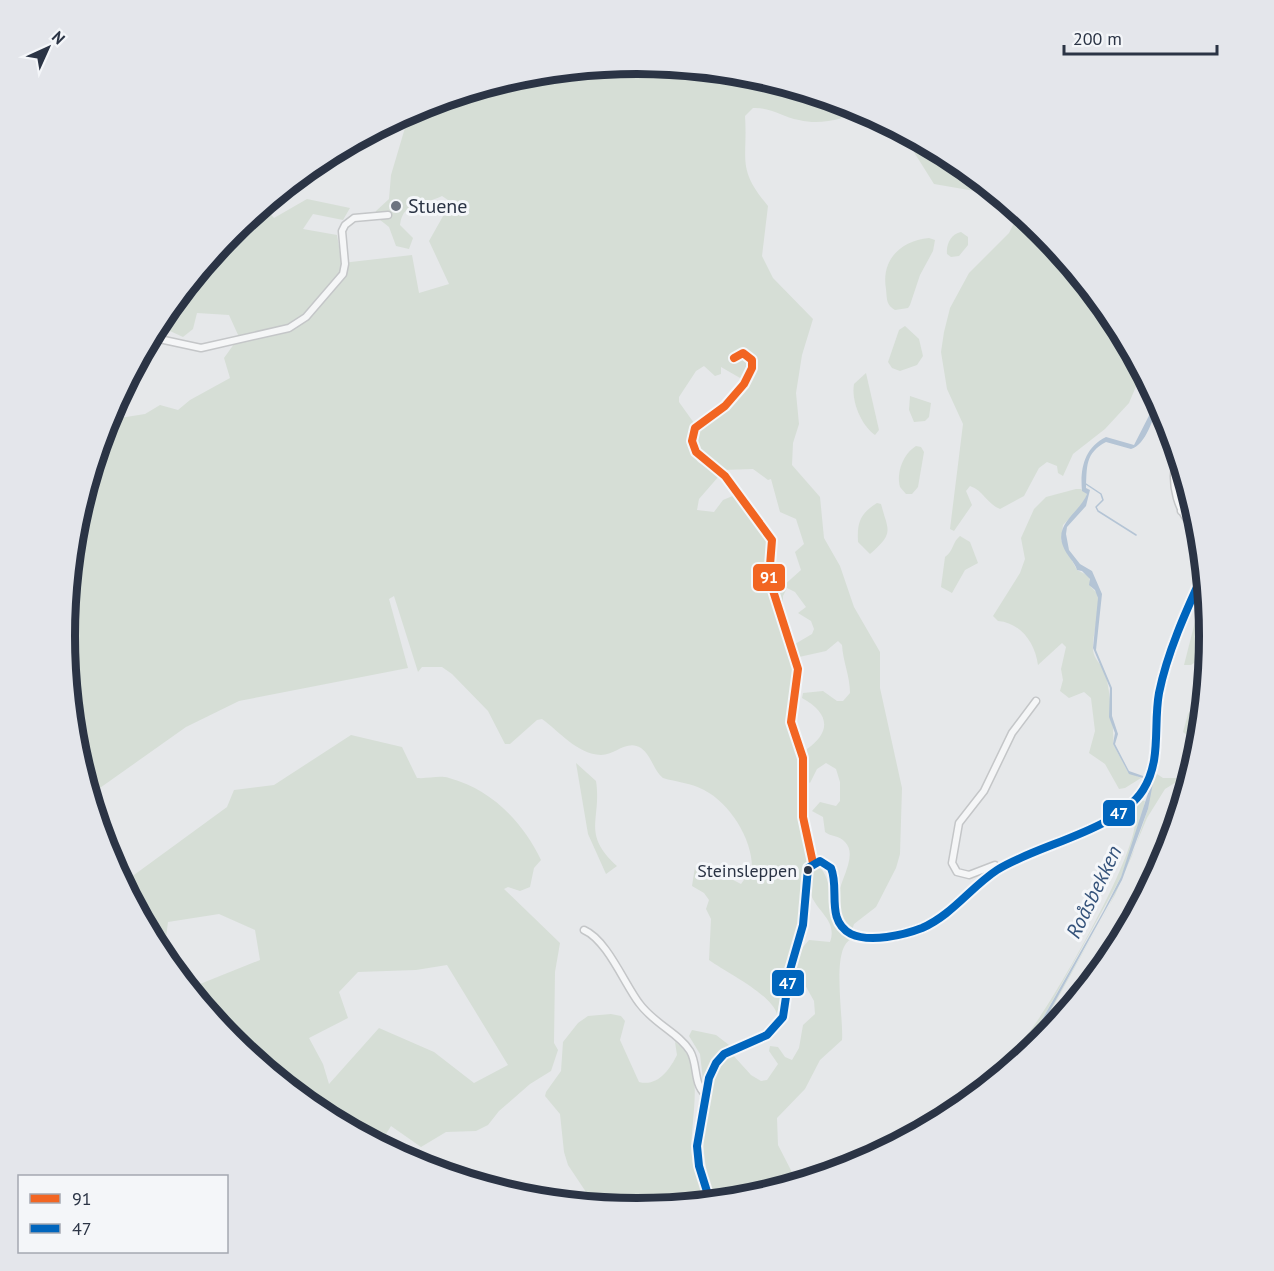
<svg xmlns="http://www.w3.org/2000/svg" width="1274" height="1271" font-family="'PT Sans',sans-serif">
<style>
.green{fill:#d6ded6;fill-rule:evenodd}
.water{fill:#b4c4d5}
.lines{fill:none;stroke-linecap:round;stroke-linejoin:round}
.stream{stroke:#b4c4d5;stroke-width:1.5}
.minor-casing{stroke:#c4c6c8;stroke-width:9}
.major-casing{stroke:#c2c5c8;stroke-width:11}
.minor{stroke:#f5f6f7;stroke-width:6}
.major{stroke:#f8f8f8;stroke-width:8}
.bus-1-casing{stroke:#f4f6f9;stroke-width:12}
.bus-2-casing{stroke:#f4f6f9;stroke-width:12}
.bus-1{stroke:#f26522;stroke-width:8}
.bus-2{stroke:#0065bd;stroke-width:8}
.poi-dot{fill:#6c737f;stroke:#f4f6f9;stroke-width:2}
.bus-dot{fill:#2b3445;stroke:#f4f6f9;stroke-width:2}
.labels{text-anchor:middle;stroke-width:6;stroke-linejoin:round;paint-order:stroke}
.bus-label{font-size:18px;fill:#2b3445;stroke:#f4f6f9;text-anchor:end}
.poi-label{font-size:20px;fill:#2b3445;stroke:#f4f6f9;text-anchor:start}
.water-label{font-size:21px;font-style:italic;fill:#34527a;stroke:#f4f6f9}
.rim{fill:none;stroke:#2b3445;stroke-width:8}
.line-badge{stroke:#f4f6f9;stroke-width:2}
.badge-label{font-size:16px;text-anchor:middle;font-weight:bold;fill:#fff}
</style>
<rect width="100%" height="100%" fill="#e6e8ea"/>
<g class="green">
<path d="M637 63 749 74 865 111C843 118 822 126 799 120 782 117 771 107 753 108L745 116C748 160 736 168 768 206L762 256 773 278 813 319 802 355 796 393 799 424 793 443 792 465 820 497 824 538 840 566 854 607 880 652V688L902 788 900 854 896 868 876 907 854 924 852 930C813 904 865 863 845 842 839 835 831 837 825 832L823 817 812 811 820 802 836 806 840 801V782L836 769 826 763 817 769 810 783 807 781V749C833 731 828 712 802 698L803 693 823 691 837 701H843L850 693C850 676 843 662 842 645L838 641 826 651 799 657 795 644 812 634 814 629 811 621 798 613 806 607 795 592 787 588 783 596V609L778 597 782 587 801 570 795 552 804 544 796 519 780 512 771 479 768 480 753 469 723 470 699 449 696 432 747 382 721 367V374L715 376 704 366 696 371 679 397V402L694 423 691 451 698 462 719 476 699 499 697 510 714 512 723 500 735 495 771 542 764 571 796 666 788 727 800 754 802 822 808 860 801 875 799 930 787 967 777 1014C771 994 727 973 709 960L711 919 706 909 709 900 704 893 692 886 695 867 704 865 741 884 752 869C753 840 730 803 704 790 692 783 676 782 663 778 653 770 652 756 641 748 627 739 615 755 601 755 577 754 560 732 542 719L537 720 510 744H505L488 711 452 674 442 667H422L418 672 394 596 389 599 408 668 239 701 186 727 90 795 75 747 65 635 76 523 107 420 145 414 160 405 178 410 190 400 230 378 224 358 239 337 229 315 197 313 193 329 183 337 157 325 161 317 232 230 263 206 274 218 307 199 350 208 343 220 313 214 303 229 337 235 342 263 412 255 419 293 449 284 429 241 451 202 442 196C425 205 403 200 400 225L413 238 409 249 396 246 389 227 375 216 376 211 389 199 391 175 410 111 526 74Z"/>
<path d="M892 126 955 160 1042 231 1113 318 1142 372 1129 403 1105 429 1073 454 1063 476 1058 473 1057 466 1047 462 1039 468 1024 496 1000 509C987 504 983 490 970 486L966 491 972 505 954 531 950 529 963 424 947 389 941 352 944 332 950 308 969 273 1009 233 1016 219 1007 212 998 209V195L934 184 912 149Z"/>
<path d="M961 232 968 237V245L959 256 951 257 947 254C946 244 951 234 961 232Z"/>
<path d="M929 238 935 240 933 251 920 275 910 305 908 308 895 310C886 305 887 299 886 289 881 260 900 241 929 238Z"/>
<polygon points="905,326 919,339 923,356 917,365 900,371 892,368 888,362 899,330"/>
<path d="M866 373 879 430 875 435C861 425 851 401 854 384Z"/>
<polygon points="910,396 931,403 929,417 925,421 914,422 909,410"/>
<path d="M916 446 921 447 924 452 918 487 912 494H906L900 487C896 473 903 454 916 446Z"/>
<path d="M1076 489H1081L1087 494 1082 506 1063 525 1061 540 1077 570 1089 576 1091 587 1097 593C1102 613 1092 631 1093 650 1094 659 1100 663 1104 670 1109 681 1115 733 1113 744L1128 772 1141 778 1125 788 1119 789 1105 764 1089 753 1095 731 1091 698 1084 692 1069 698 1060 691 1063 680 1061 669 1066 647 1062 643 1038 665C1035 643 1021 623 998 621L993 616 1020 573 1025 559 1021 538 1034 509 1046 497Z"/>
<path d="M877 503 881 504C888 531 895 532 870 554L858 542C857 522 860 514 877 503Z"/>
<path d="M960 536 970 542 978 563 965 570 952 593 941 587 945 557C954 551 952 542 960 536Z"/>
<polygon points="1197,614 1208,620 1208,654 1191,665 1184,665"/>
<polygon points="1204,691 1201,727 1187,735 1183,732 1188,714"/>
<path d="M351 735 402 747 417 778C428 779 439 775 449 778 491 789 523 822 541 860L534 868 530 887 520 891 508 887 504 889 560 943 555 972 554 1043 558 1050 551 1071 530 1084 499 1111 488 1125 476 1131 446 1132 421 1147 391 1126 380 1144 319 1111 232 1040 190 988 260 960 255 930 219 914 168 922 164 953 162 955 123 883 227 807 234 790 274 785ZM447 965 508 1065 474 1083 434 1052 379 1028 329 1084 323 1064 309 1038 348 1018 339 992 358 972 416 970Z"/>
<path d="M576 763 596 781C602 820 581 833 617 866L606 874 588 834Z"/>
<polygon points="1157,774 1163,778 1177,778 1178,781 1165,789 1147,818 1115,895 1044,1023 1012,1065 983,1089 987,1079 1007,1064 1041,1026 1108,908 1132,856 1148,809 1151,781"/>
<path d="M1141 800 1145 801 1141 820 1121 877 1039 1025 1002 1066 986 1076 978 1093C983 1068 1014 1051 1030 1031 1054 1000 1140 851 1135 817L1128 813Z"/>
<path d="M814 867H820C841 895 818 911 852 939 830 946 844 1019 842 1040L820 1060 805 1089 777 1118 778 1145 797 1182 748 1197 715 1200C699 1159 694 1086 732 1054L751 1075 761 1081 767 1080 778 1064 769 1051 770 1046 778 1047 785 1057 792 1060 799 1048 803 1025 815 1014 814 1001 795 967 803 947 809 940 830 942C841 912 795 907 814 867Z"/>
<path d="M611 1014 621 1016 625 1021 620 1040 639 1082C658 1087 670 1069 677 1055L675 1042C709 1063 688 1125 692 1157 693 1172 700 1187 706 1201L637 1208 594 1204 568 1165 564 1152 560 1114 545 1096 546 1092 561 1071 563 1042 578 1023 588 1016Z"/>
<polygon points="692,1030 716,1035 729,1045 703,1080 700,1054 689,1036"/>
</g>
<path class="water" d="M1157 400 1159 404C1153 418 1146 445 1131 449L1106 442C1085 453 1087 467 1086 488L1090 490 1086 506 1067 527 1066 534 1069 550 1080 564 1092 571 1102 594 1096 650 1112 688V716L1118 734 1115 744 1129 771 1146 777 1153 783 1148 809 1122 880 1047 1016 1027 1043 1004 1067 987 1079 980 1091 985 1077 1002 1066 1039 1025 1103 912 1121 877 1150 787 1146 779 1129 774 1113 744 1115 733 1109 717 1110 688 1093 648 1098 598 1095 590 1089 585 1090 579 1082 571 1077 570C1075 562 1066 555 1063 546 1054 524 1080 512 1087 494L1082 491C1080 469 1084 448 1106 437L1134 445Z"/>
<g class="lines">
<polyline class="stream" points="1086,484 1101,494 1103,500 1096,507 1098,511 1136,535"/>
<defs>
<g id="minor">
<polyline points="150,337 201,348 289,328 306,317 343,274 345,264 342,231 345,225 354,218 388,215"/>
<polyline points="734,358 743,353 752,360 752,368 744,384 725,406 695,428 692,441 696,452 725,476 772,540 769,578 798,669 791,722 803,758 803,817 813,863"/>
<path d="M1177 454C1169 485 1177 513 1200 535"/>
<polyline points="1181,511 1193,506"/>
<polyline points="998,869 995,865 969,875 957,872 952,863 959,823 984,791 1012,733 1036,701"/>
<path d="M584 930C607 940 624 983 639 1003 654 1024 679 1033 690 1051 698 1064 693 1083 705 1094"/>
</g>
<path id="major" d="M710 1201 699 1166 697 1146 709 1078 716 1063 724 1054 767 1035 783 1017 790 970 803 925 808 868 820 861 831 868C840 889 825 920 851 934 870 943 904 935 922 928 952 915 971 887 997 870 1038 844 1117 831 1143 790 1162 760 1153 726 1159 693 1167 653 1186 611 1203 574"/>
</defs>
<use href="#minor" class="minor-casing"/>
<use href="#major" class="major-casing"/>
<use href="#minor" class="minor"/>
<use href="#major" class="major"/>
<defs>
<polyline id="bus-1" points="734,358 743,353 752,360 752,368 744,384 725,406 695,428 692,441 696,452 725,476 772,540 769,578 798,669 791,722 803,758 803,817 813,863"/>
<path id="bus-2" d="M710 1201 699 1166 697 1146 709 1078 716 1063 724 1054 767 1035 783 1017 790 970 803 925 808 868 820 861 831 868C840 889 825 920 851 934 870 943 904 935 922 928 952 915 971 887 997 870 1038 844 1117 831 1143 790 1162 760 1153 726 1159 693 1167 653 1186 611 1203 574"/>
</defs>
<use href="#bus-1" class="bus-1-casing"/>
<use href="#bus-2" class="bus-2-casing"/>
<use href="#bus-1" class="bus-1"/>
<use href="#bus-2" class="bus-2"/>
</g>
<circle class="poi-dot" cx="396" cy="206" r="6"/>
<circle class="bus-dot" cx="808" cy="870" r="5"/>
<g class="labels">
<g class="bus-label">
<text x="797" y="877">Steinsleppen</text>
</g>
<g class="poi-label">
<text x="408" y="213">Stuene</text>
</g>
<g class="water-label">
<text transform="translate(1094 892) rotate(-64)" y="7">Roåsbekken</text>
</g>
</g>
<path d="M0 0H1274V1271H0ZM75 636a562 562 0 1 1 1124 0a562 562 0 1 1-1124 0Z" fill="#e4e6eb" fill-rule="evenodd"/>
<path class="rim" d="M75 636a562 562 0 1 1 1124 0a562 562 0 1 1-1124 0Z"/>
<g class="line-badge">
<rect x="752" y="563" width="34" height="29" rx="6" fill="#f26522"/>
<rect x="1102" y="799" width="34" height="28" rx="6" fill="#0065bd"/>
<rect x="771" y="969" width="34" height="28" rx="6" fill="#0065bd"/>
</g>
<g class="badge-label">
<text x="769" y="583">91</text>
<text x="1119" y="819">47</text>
<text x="788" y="989">47</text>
</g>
<rect x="18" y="1175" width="210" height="78" fill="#f4f6f9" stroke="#a4a8b1" stroke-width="1.5"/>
<rect x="30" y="1194" width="30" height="9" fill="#f26522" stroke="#a4a8b1" stroke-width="1.5"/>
<text x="72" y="1205" font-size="18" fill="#2b3445">91</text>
<rect x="30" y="1224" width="30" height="9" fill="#0065bd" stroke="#a4a8b1" stroke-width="1.5"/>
<text x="72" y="1235" font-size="18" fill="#2b3445">47</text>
<g transform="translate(48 48) rotate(45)" stroke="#f4f6f9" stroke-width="4.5" paint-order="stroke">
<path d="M0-4.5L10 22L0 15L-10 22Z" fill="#2b3445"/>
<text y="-9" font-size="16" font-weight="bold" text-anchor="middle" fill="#2b3445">N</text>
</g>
<path d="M1064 45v9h153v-9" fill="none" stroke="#2b3445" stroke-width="3"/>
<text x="1073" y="45" font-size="18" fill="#2b3445" stroke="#f4f6f9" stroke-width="4.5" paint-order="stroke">200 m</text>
</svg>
